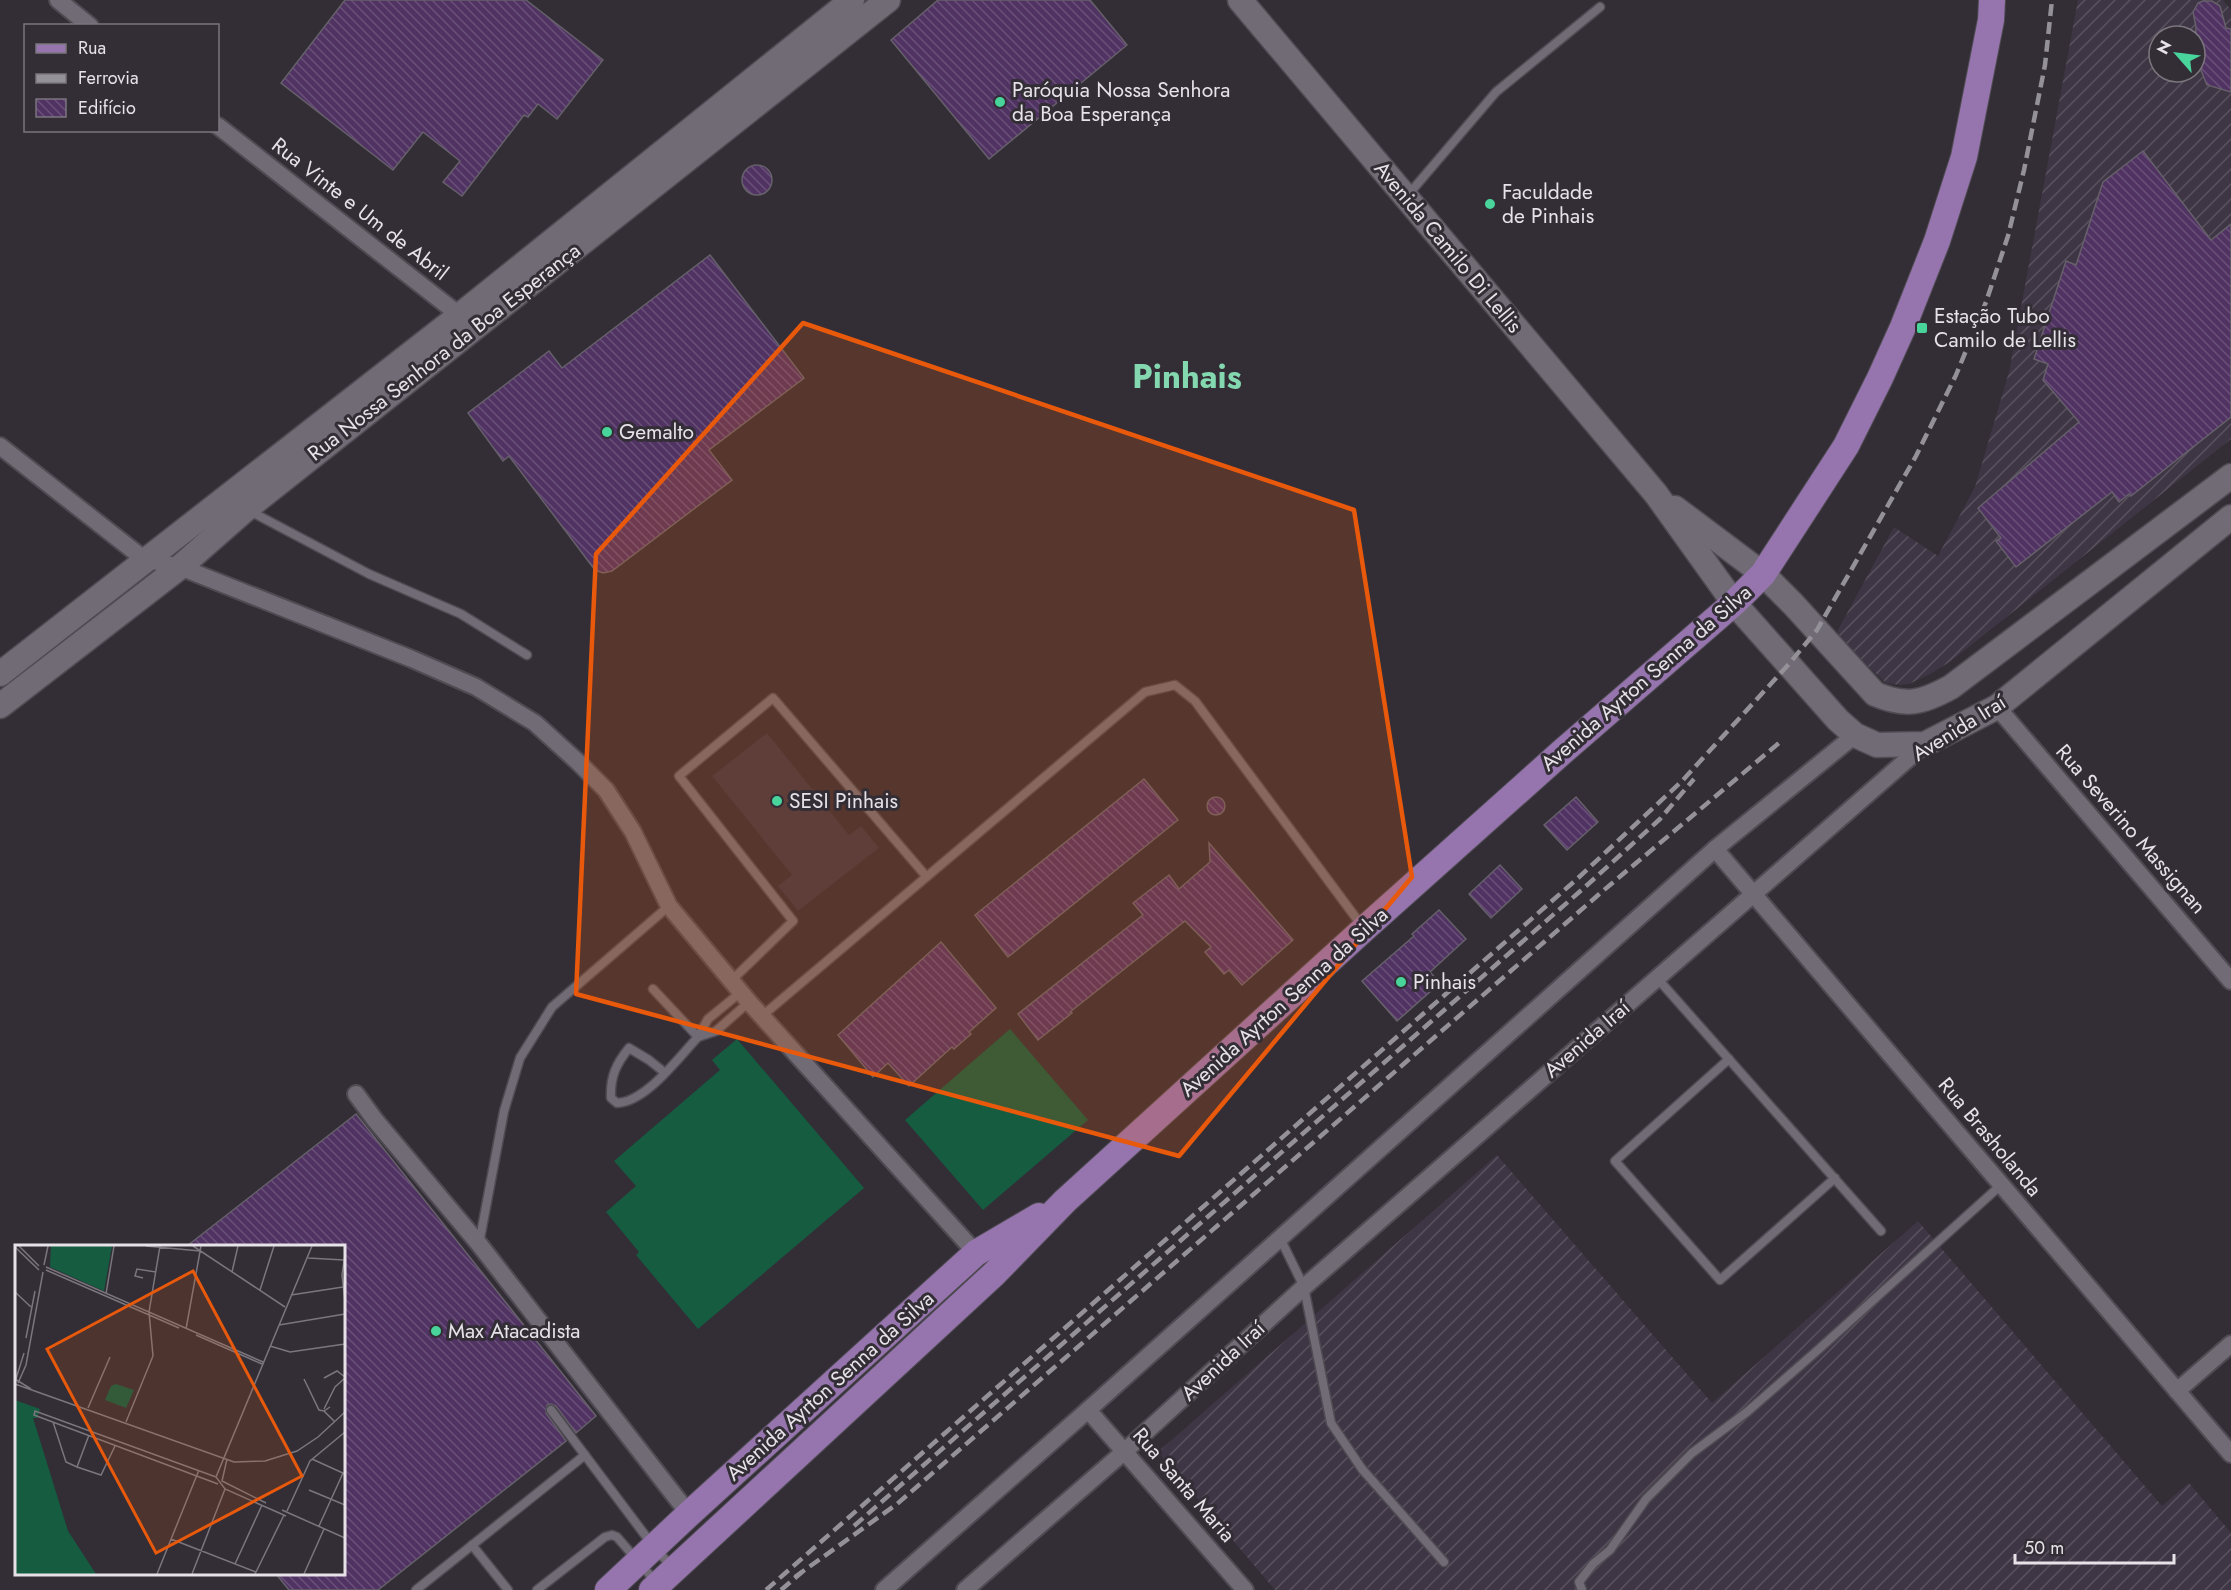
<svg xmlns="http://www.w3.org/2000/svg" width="2231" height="1590" font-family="Jost,sans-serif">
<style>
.built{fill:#3e3644}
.industrial{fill:url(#industrial-furrows);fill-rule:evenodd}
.pitch{fill:#155c41}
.building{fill:url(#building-back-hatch);stroke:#656069;stroke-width:1.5}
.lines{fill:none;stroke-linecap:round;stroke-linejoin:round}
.lane-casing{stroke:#4f4b53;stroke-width:11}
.street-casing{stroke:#4f4b53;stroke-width:20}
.secondary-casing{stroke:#4f4b53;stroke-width:27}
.primary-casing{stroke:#4f4b53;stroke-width:28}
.lane{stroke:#716b75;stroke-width:8}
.street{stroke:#716b75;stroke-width:16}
.secondary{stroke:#716b75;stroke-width:24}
.primary{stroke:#9674ad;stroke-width:26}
.rail{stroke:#959198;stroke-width:4.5;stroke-dasharray:12 6;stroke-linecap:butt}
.marked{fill:#e8590c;fill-opacity:0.2;stroke:#e8590c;stroke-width:4.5;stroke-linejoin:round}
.poi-dot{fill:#49d49c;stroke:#332e36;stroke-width:2}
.labels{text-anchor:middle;stroke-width:6;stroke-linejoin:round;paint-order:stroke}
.poi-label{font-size:21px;fill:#e6e2e8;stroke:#332e36;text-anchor:start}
.street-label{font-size:21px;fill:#e6e2e8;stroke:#332e36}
.town-label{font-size:33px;font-weight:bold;fill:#84d8b0;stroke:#332e36}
.inset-road{fill:none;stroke:#7b767d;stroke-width:1.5}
.view{fill:#e8590c;fill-opacity:0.15;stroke:#e8590c;stroke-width:3}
.inset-edge{fill:none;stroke:#e6e2e8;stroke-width:3}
</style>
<defs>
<pattern id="industrial-furrows" width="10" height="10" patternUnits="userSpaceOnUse" patternTransform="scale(1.5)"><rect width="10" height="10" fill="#3e3644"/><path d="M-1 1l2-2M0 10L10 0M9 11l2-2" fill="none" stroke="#5a535f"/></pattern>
<pattern id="building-back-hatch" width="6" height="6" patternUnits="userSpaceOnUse" patternTransform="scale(1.5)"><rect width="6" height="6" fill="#503362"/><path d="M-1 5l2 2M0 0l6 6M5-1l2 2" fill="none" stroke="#695078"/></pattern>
</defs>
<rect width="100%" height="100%" fill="#332e36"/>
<polygon class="built" points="767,733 849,835 861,826 879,848 798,911 778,886 792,875 712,776"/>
<g class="industrial">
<path d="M2078 0H2223L2231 10V439L1951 661 1932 673 1909 684 1901 685 1886 683 1840 640 1838 637V630L1894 527 1938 556 1975 487 2009 372ZM2159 36H2195V72H2159Z"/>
<polygon points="1497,1155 1712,1403 1918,1221 2162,1506 2189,1483 2231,1533 2231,1590 1275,1590 1158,1452"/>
</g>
<g class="pitch">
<polygon points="1010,1029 1088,1120 983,1210 905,1120"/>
<polygon points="737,1039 864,1188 698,1329 636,1255 639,1252 606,1212 636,1186 614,1161 720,1070 712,1060"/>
</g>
<g class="building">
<polygon points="345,0 526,0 603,60 557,119 538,104 528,117 524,115 462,196 443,182 460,161 423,132 393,170 281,83"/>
<polygon points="938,0 1090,0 1127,45 989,159 891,40"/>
<polygon points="2203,1 2212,1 2220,6 2226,28 2231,29 2231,92 2207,85 2195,56 2196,27 2193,12 2198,3"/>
<polygon points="2143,151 2211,240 2231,224 2231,417 2131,496 2129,494 2119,502 2112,492 2016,567 1996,541 2001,538 1978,508 2079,422 2043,380 2048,364 2034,359 2066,261 2076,265 2103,182"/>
<circle cx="757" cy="180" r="15"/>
<polygon points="710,255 804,378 709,450 732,480 612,571 603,573 595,570 509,456 503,461 468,413 549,351 562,368"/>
<polygon points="1144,779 1178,820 1008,957 975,915"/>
<circle cx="1216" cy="806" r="9"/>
<polygon points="1576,797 1598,822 1567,850 1544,825"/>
<polygon points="1209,843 1293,940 1242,985 1229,970 1224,974 1205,952 1211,947 1185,921 1070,1012 1072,1013 1038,1040 1018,1014 1143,915 1133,903 1169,875 1179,889 1210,862"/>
<polygon points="1500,865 1522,889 1491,918 1469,894"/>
<polygon points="1439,910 1466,939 1430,972 1440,983 1397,1021 1362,981 1414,936 1412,934"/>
<polygon points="941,942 996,1008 969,1032 971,1034 954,1049 952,1047 909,1086 888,1063 873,1077 838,1035"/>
<polygon points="356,1114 596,1416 576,1433 556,1406 551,1404 547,1405 546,1413 566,1441 378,1590 289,1590 276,1574 344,1574 344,1246 187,1246"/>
</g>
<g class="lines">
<defs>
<g id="lane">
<polyline points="1408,195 1496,92 1600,7"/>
<polyline points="248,510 369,574 461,614 527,655"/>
<polyline points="1657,978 1881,1231"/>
<polyline points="731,981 793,921 679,776 773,698 926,876"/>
<path d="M653 989 698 1037C678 1058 646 1102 617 1103L611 1098C610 1077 616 1064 629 1048L649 1060 664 1072"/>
<polyline points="741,992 708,1019 698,1037 716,1031 749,1002"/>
<polyline points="762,1016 1145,692 1175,685 1195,701 1362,926"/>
<polyline points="1729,1059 1615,1161 1720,1280 1835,1178"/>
<polyline points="1280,1238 1304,1287 1331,1423 1362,1469 1444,1562"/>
<polyline points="479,1244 504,1111 520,1058 552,1007 669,906"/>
<polyline points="551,1410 654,1547 672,1567"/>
<polyline points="472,1545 508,1590"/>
<polyline points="416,1590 585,1455"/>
<polyline points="537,1590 605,1537 612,1535 617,1537 656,1582"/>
<polyline points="1582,1590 1579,1582 1593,1564 1610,1550 1646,1499 1692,1453 1747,1412 1819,1349 2001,1185"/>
</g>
<g id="street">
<polyline points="58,0 90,26"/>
<polyline points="218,126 467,321"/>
<polyline points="0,446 144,559 180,567 412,659 476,687 535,723 579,763 606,790 633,832 669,906 749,1002 976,1253"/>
<polyline points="1997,707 2231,981"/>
<polyline points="1715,849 2231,1454"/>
<polyline points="356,1094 375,1120 479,1244 689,1514"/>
<polyline points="2177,1391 2231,1344"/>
<polyline points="1088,1410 1245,1590"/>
<polyline points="884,1590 1088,1410 1715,849 1855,735"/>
<polyline points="965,1590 1125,1451 1304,1287 1925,744"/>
</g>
<g id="secondary">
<polyline points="1240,0 1656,494 1734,603 1838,720 1855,735 1877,745 1925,744 1997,707 2231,517"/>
<path d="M1675 508 1763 574 1793 604 1875 694C1906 707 1922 703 1951 687L2231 476"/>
<polyline points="0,674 459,316 852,0"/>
<polyline points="0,706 180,567 246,509 888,0"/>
</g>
<g id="primary">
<polyline points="608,1590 689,1514 976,1253 1039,1216"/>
<polyline points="652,1590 994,1274 1065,1201 1364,929 1562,752 1734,603 1763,574 1846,446 1880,378 1903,327 1937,241 1964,157 1991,20 1992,0"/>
</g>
</defs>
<use href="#lane" class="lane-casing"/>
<use href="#street" class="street-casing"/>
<use href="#secondary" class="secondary-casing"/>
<use href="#primary" class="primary-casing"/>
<use href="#lane" class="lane"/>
<use href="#street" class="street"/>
<use href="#secondary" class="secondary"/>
<use href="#primary" class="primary"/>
<g class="rail">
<polyline points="854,1526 1585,887 1660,819 1694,779"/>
<polyline points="795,1577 897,1504 1604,890 1779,743"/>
<polyline points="766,1590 1577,879 1682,781 1789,664 1817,630 1916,456 1956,375 1986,302 2008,236 2024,170 2045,65 2052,0"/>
<polyline points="781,1590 802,1572"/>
</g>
</g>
<path class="marked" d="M803 323 1354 510 1412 877 1179 1156 576 994 596 554Z"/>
<g class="poi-dot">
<circle cx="1000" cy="102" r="6"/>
<circle cx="1490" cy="204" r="6"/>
<rect x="1916" y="322" width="12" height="12" rx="3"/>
<circle cx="607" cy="432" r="6"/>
<circle cx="777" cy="801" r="6"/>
<circle cx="1401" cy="982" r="6"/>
<circle cx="436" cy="1331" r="6"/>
</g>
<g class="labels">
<g class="poi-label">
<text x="1012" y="97">Paróquia Nossa Senhora<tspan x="1012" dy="24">da Boa Esperança</tspan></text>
<text x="1502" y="199">Faculdade<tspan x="1502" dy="24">de Pinhais</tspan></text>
<text x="1934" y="323">Estação Tubo<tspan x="1934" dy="24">Camilo de Lellis</tspan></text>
<text x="619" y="439">Gemalto</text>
<text x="789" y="808">SESI Pinhais</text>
<text x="1413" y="989">Pinhais</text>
<text x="448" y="1338">Max Atacadista</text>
</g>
<g class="street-label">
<text transform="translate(360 209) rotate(38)" y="7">Rua Vinte e Um de Abril</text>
<text transform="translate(1448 247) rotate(50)" y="7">Avenida Camilo Di Lellis</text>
<text transform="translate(444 352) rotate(-38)" y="7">Rua Nossa Senhora da Boa Esperança</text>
<text transform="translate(1646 678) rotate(-41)" y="7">Avenida Ayrton Senna da Silva</text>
<text transform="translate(1959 728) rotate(-32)" y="7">Avenida Iraí</text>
<text transform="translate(2131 829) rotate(49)" y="7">Rua Severino Massignan</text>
<text transform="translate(1284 1002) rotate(-42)" y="7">Avenida Ayrton Senna da Silva</text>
<text transform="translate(1587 1039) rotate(-41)" y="7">Avenida Iraí</text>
<text transform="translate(1990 1137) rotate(50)" y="7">Rua Brasholanda</text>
<text transform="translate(1223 1361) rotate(-43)" y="7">Avenida Iraí</text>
<text transform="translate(830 1386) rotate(-42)" y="7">Avenida Ayrton Senna da Silva</text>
<text transform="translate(1184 1485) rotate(49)" y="7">Rua Santa Maria</text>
</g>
<g class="town-label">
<text x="1187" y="388">Pinhais</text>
</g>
</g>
<g transform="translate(15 1245)">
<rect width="330" height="330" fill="#332e36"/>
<path d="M36 1H97L89 46 35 22Z" fill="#155c41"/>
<path d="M101 139 119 145 111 163 90 155 96 141ZM0 155 25 164 22 173H18L53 286 81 329H0Z" fill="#155c41"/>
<path class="inset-road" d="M4 1 24 21M131 1 185 6M178 1 270 62M0 2 24 25M330 10 327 30 330 56M293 13 329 15M29 20 33 1M31 22 248 117M31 25 164 83M217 27 223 1M128 33 120 31 122 24 141 27M245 45 259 1M0 47 16 62M91 49 99 1M276 50 328 42M264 80 330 69M171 84 186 1M181 90 247 119M11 93 20 46M255 101 275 107 330 99M309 133 322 126 330 132M0 134 16 144M289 134 304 165 309 166M0 137 9 108M3 138 11 120 28 27M0 139 219 217 250 216 282 206 303 192 330 167M315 162 309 166 320 177M73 163 95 112M309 164 320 142 330 133M38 177 51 217 62 222 86 230 100 201M111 177 138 111 134 67 145 1M212 214 207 236 251 258M297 214 330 229M62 222 74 190M201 232 20 166 19 170 203 239M294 245 330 260M267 265 330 293M272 266 295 216 330 187M271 271 210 244 201 232 297 1M304 281 328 228M156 294 241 327M220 319 247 260M142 329 184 225M177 329 210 244M240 329 269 270M289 329 309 284"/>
<path class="view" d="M178 26 287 231 141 308 32 104Z"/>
<rect width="330" height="330" class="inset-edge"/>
</g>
<rect x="24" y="24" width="195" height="108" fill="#332e36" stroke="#7b767d" stroke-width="1.5"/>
<rect x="36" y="44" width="30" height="9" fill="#9674ad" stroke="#7b767d" stroke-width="1.5"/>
<text x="78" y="54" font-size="18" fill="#e6e2e8">Rua</text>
<rect x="36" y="74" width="30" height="9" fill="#959198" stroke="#7b767d" stroke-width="1.5"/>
<text x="78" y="84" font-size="18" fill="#e6e2e8">Ferrovia</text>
<rect x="36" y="99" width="30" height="18" fill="url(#building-back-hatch)" stroke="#7b767d" stroke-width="1.5"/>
<text x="78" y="114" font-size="18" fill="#e6e2e8">Edifício</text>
<g transform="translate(2177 54) rotate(298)"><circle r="28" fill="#332e36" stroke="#7b767d" stroke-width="1.5"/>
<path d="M0-4.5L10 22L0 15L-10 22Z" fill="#49d49c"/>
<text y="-9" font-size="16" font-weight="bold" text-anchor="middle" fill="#e6e2e8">N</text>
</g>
<path d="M2015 1554v9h159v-9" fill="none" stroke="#e6e2e8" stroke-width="3"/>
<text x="2024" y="1554" font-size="18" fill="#e6e2e8" stroke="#332e36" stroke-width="4.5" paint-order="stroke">50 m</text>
</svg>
